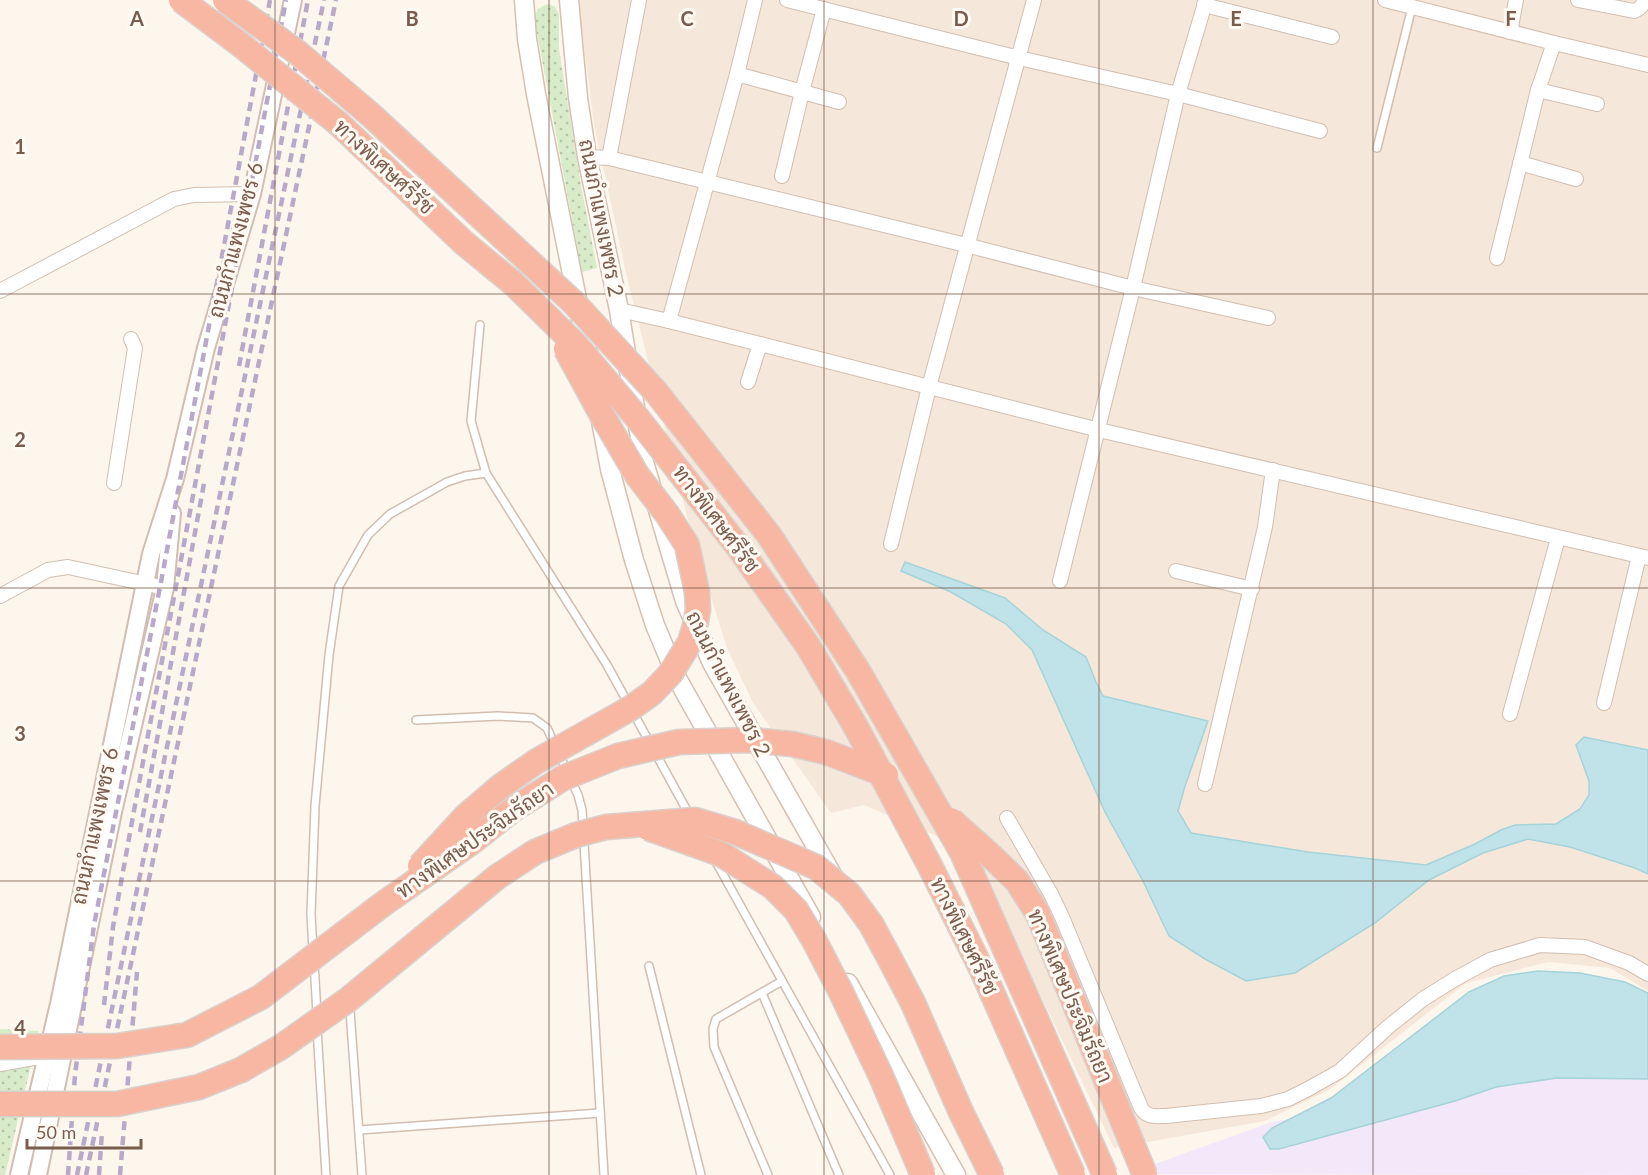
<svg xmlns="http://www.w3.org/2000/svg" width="1648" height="1175" font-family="Lato,Sarabun,sans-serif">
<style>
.residential{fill:#f5e8da}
.education{fill:#f3e8fa}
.grass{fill:url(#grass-dots)}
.water{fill:#bfe3e8;stroke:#a5d3da;stroke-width:1.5}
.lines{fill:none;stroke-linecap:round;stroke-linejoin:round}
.service-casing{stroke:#d1beb0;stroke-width:10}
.minor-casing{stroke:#d1beb0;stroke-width:16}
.tertiary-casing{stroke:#d1beb0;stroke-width:20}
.secondary-casing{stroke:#d6c0b0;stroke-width:21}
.service{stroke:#fff;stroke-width:7}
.minor{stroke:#fff;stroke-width:14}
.tertiary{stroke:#fff;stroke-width:16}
.secondary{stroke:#fff;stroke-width:18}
.rail{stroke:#b9a8c9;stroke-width:4.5;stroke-dasharray:9 6;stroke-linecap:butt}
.motorway-bridge-casing{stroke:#dad1cd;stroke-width:27;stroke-linecap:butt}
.motorway-bridge{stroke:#f7b7a3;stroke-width:24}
.grid{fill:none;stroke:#7a5c4d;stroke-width:1.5;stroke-opacity:0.55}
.labels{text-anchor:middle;stroke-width:6;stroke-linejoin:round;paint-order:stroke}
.street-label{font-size:21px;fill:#7a5c4d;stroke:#fffaf3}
.grid-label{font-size:20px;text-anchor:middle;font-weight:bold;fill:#7a5c4d;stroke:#fffaf3;stroke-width:6;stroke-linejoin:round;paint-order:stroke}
</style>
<defs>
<pattern id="grass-dots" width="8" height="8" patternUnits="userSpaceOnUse" patternTransform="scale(1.5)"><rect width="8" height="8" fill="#d8ecc9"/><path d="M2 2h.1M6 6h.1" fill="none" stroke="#b4c2a5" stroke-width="1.8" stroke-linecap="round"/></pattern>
</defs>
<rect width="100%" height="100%" fill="#fdf6ec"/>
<polygon class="residential" points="580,0 1648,0 1648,991 1610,968 1548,962 1466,983 1329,1090 1265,1121 1114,1148 971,851 864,805 831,813 753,703 727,648 693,540 625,269 594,124 580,15"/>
<polygon class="education" points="1648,1060 1648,1175 1127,1174 1272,1122"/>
<g class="grass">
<path d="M549 4 555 7 559 14V49L580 180 597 268 582 272 534 17C537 9 540 6 549 4Z"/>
<polygon points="0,1029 39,1031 5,1175 0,1175"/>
</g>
<g class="water">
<polygon points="905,562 1005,598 1043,630 1086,657 1096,682 1103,696 1208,721 1185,786 1178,811 1191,833 1308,852 1426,865 1475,844 1501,830 1515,825 1556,824 1580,809 1589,795 1589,781 1576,745 1584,737 1648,750 1648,874 1635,868 1570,847 1528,839 1483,853 1429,880 1375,923 1295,973 1246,981 1205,959 1169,936 1143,881 1105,812 1032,650 1006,624 951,592 901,571"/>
<polygon points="1538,971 1580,973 1625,982 1648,993 1648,1079 1557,1078 1496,1087 1455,1101 1279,1149 1270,1149 1263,1137 1272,1128 1331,1098 1469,992 1504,976"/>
</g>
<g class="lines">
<defs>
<g id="service">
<polyline points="1377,148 1412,7"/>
<polyline points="480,325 471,421 486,473 607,665 690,816"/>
<polyline points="416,720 498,716 533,718 547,728 578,795 582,810 604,1175"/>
<polyline points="715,860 890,1175"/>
<polyline points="313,951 311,914 315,806 329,655 339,586 368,535 390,514 447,482 465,476 486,473"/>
<polyline points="314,962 317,1014"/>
<polyline points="649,966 701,1175"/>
<polyline points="762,993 839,1175"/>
<polyline points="350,1011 362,1175"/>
<polyline points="317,1028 326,1175"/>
<polyline points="359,1130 600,1113"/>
<polyline points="768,1175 714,1047 713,1029 716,1019 782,981"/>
</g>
<g id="minor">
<polyline points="787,0 1019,58 1178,94 1320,131"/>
<polyline points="1385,0 1554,43 1648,65"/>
<path d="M1578 0 1634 11C1640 9 1643 6 1644 0"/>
<polyline points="1204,5 1332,37"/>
<polyline points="1510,32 1516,0"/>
<polyline points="737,74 839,102"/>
<polyline points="1538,90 1597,104"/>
<polyline points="587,157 609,158 966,245 1133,288 1268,318"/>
<polyline points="609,158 639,0"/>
<polyline points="1520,163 1576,179"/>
<polyline points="782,176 802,92 824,9"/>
<polyline points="1497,258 1538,90 1554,43"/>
<polyline points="0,291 174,199 194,195 252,194"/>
<polyline points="619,310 669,321 1099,430 1648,558"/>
<polyline points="669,321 737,74 755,0"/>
<polyline points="748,382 760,344"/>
<polyline points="114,483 135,348 131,339"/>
<polyline points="891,544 929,387 1034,0"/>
<polyline points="1176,571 1252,589"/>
<polyline points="1060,581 1133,288 1178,94 1206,0"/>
<polyline points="0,596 48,570 68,567 165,588"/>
<polyline points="1604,703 1639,556"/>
<polyline points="1510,714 1558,538"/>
<polyline points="1205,784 1265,527 1273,470"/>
<path d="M1007 818 1051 894 1062 917 1141 1108C1147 1118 1155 1116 1166 1116L1261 1106 1288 1099 1308 1089 1340 1071 1388 1027 1423 999 1455 979 1490 960 1540 945 1585 947 1629 963 1648 974"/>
<polyline points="0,1064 45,1056"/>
</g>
<g id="tertiary">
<polyline points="19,1175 59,1004 151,554 175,479 206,348 252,194 293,0"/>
<polyline points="38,1175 113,812 165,588 172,513"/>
</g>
<g id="secondary">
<polyline points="524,0 527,39 536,94 589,359"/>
<polyline points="569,0 578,98 587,157 619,310 644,462 668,544 685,601 712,663 834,878"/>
<polyline points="601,421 610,469 634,560 655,625 678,680 811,917"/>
<polyline points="848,983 956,1175"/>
</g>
</defs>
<use href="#service" class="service-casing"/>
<use href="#minor" class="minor-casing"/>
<use href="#tertiary" class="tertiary-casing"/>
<use href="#secondary" class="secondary-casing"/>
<use href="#service" class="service"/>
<use href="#minor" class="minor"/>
<use href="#tertiary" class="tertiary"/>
<use href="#secondary" class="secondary"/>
<g class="rail">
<polyline points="239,366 308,0"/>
<polyline points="140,832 205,478"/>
<polyline points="104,1005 113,927 137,794 286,0"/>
<polyline points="68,1175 75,1075 94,925 161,582 270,0"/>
<polyline points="77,1175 324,0"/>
<polyline points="86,1175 336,0"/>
<polyline points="99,1175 102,1132"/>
<polyline points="120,1175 137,972"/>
</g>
<defs>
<g id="motorway-bridge">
<polyline points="181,0 241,45 339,124 464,243 514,284 575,344 587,358 639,420 739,548 808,646 857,729 930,866 982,970 1073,1175"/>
<polyline points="225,0 298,53 372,116 574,303 656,392 769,535 858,671 962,852 1105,1175"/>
<polyline points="951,820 990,855 1017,881 1038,914 1145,1175"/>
<polyline points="648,828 721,854 773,887 796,910 814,940 841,992 881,1076 923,1175"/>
<polyline points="420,866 466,816 501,786 537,761 631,708 652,693 671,673 690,642 695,626 698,610 697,592 687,545 667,514 637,475 603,417 566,349"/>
<polyline points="0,1047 117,1046 187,1035 261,997 383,904 469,844 515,808 563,778 618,756 679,742 750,740 792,744 826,752 886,775"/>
<polyline points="0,1104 117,1104 199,1087 241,1070 281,1047 349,999 497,877 535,852 576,835 606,827 695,820 735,832 816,867 849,894 871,924 891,961 913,1003 961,1112 992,1175"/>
</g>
</defs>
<use href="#motorway-bridge" class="motorway-bridge-casing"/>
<use href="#motorway-bridge" class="motorway-bridge"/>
</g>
<path class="grid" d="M275 0V1175M549 0V1175M824 0V1175M1099 0V1175M1373 0V1175M0 294H1648M0 588H1648M0 881H1648"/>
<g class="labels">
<g class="street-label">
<text transform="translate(384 167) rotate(43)" y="7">ทางพิเศษศรีรัช</text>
<text transform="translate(601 218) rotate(79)" y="7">ถนนกำแพงเพชร 2</text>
<text transform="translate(236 240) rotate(-75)" y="7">ถนนกำแพงเพชร 6</text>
<text transform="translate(716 519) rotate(53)" y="7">ทางพิเศษศรีรัช</text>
<text transform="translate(728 684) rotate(63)" y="7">ถนนกำแพงเพชร 2</text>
<text transform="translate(95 826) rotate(-78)" y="7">ถนนกำแพงเพชร 6</text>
<text transform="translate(475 840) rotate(-35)" y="7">ทางพิเศษประจิมรัถยา</text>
<text transform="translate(964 936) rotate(64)" y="7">ทางพิเศษศรีรัช</text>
<text transform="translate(1070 996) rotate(67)" y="7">ทางพิเศษประจิมรัถยา</text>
</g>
</g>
<g class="grid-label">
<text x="137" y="26">A</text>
<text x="412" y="26">B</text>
<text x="687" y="26">C</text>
<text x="961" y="26">D</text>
<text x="1236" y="26">E</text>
<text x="1511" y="26">F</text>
<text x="20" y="154">1</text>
<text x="20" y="447">2</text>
<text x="20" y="741">3</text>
<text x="20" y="1035">4</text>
</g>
<path d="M27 1139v9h114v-9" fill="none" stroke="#7a5c4d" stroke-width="3"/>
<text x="36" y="1139" font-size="18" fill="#7a5c4d" stroke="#fffaf3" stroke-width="4.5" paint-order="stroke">50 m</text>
</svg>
